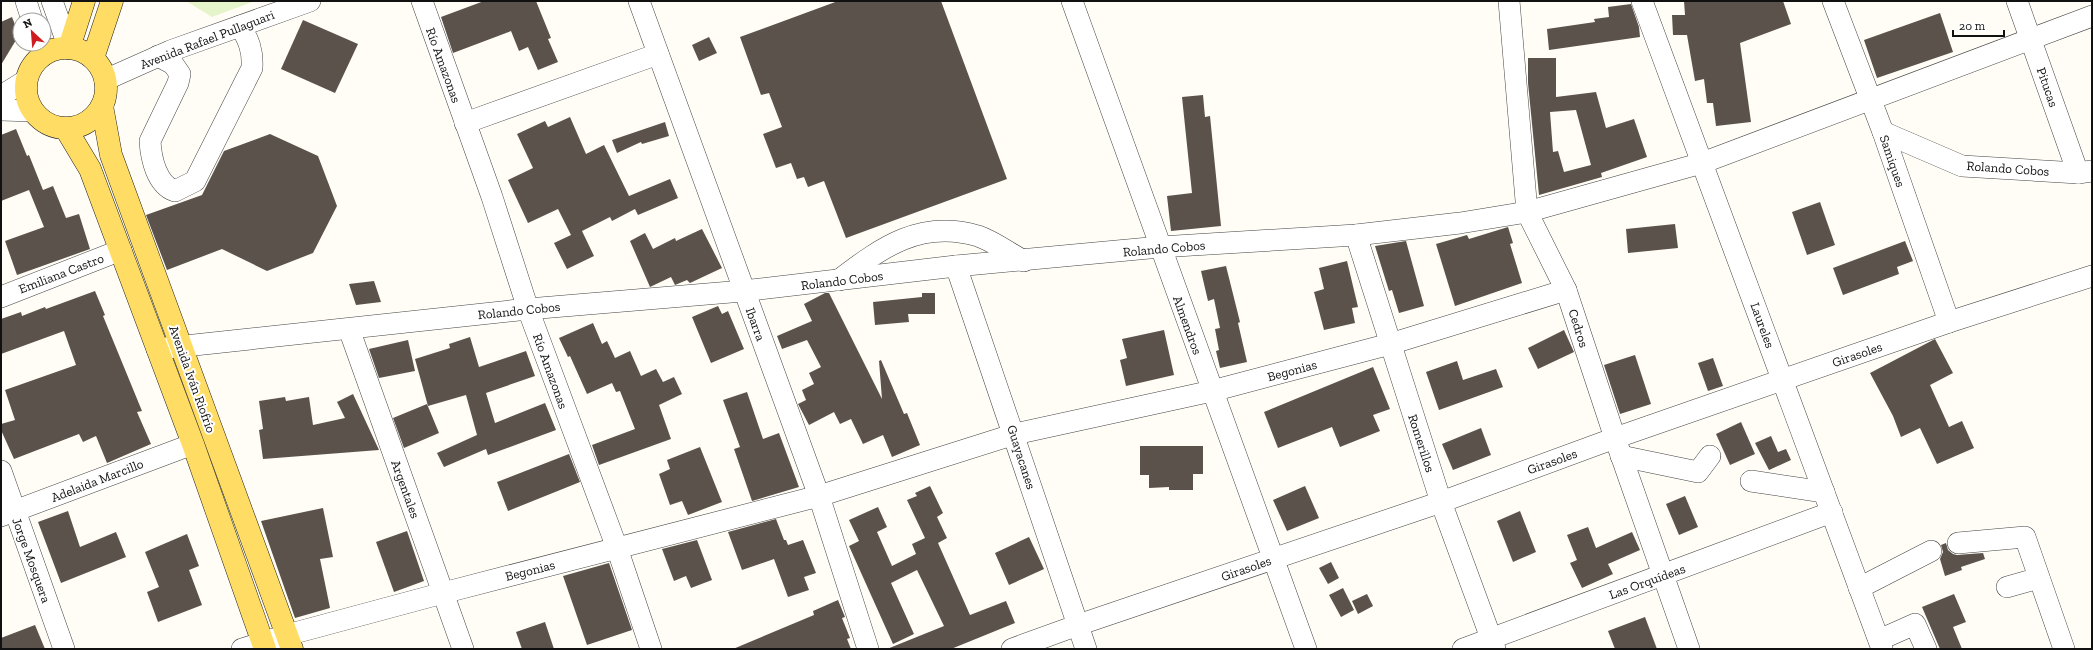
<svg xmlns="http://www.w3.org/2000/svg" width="2093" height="650" font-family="'Zilla Slab',serif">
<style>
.pitch{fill:#e6f4cc}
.building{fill:#5b524c;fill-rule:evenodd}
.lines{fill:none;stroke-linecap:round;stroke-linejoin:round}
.minor-casing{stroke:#444;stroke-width:22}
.major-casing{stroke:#222;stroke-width:23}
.minor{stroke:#fff;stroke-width:21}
.major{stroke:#ffdd65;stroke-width:22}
.labels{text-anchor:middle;stroke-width:4;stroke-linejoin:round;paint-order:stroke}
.street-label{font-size:13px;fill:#111;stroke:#fff}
</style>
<rect width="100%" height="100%" fill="#fffdf5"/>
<polygon class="pitch" points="186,1 255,1 212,17"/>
<g class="building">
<polygon points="484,1 536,1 551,38 548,39 558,62 538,70 528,47 519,51 511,31 453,53 441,17"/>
<polygon points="838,1 941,1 1007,179 846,238 824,181 808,187 804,177 797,179 791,163 776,168 763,134 782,127 769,93 761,95 740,37"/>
<polygon points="1684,1 1783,1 1791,24 1740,43 1751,122 1716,126 1713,103 1707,103 1704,79 1695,81 1687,35 1673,35 1672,15 1685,15"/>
<polygon points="1631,4 1639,27 1640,37 1549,50 1547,29 1595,22 1594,19 1609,17 1608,7"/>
<polygon points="1940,13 1953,52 1877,78 1864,40"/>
<polygon points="12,17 19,35 1,65 1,22"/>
<polygon points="303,20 358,44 335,93 281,69"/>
<polygon points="709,37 717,53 699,61 692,45"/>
<path d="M1528 58H1556V97L1596 92 1606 128 1634 119 1647 157 1601 173 1602 177 1539 195 1528 83ZM1576 110 1591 165 1564 172 1558 151 1553 152 1550 112Z"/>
<polygon points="1203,95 1205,117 1210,116 1221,226 1171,231 1167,196 1192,193 1182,97"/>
<polygon points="570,117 586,154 604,145 629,196 670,179 678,198 638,215 635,209 612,221 610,217 582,231 594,256 567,269 554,243 571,235 558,209 528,223 508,180 533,168 517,134 545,121 548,127"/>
<polygon points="665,122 669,136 642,144 641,142 617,153 612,140"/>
<polygon points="16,129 27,156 29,155 43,190 53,186 66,218 79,214 90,249 17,275 5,241 44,227 29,190 1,201 1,135"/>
<polygon points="270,134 318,156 337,206 313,253 267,271 222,249 167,270 146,215 202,195 224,151"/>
<polygon points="1820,202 1835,245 1807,255 1792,212"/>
<polygon points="1675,224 1678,248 1628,253 1626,229"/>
<polygon points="1508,227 1513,243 1510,244 1522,283 1455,306 1436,244 1467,235 1469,239"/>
<polygon points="702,229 722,268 690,283 687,280 675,285 671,277 650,287 630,241 645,233 653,249 675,238 676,241"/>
<polygon points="1406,241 1424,306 1399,313 1392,290 1389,291 1375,246"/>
<polygon points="1905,241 1913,261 1897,267 1899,274 1843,295 1833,268"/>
<polygon points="1347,261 1358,307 1352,308 1355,323 1324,330 1314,292 1324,289 1319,268"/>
<polygon points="1226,266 1240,322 1238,323 1247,362 1220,368 1216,351 1219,350 1215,329 1220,328 1214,299 1208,301 1201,271"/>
<polygon points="374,281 381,302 356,305 349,284"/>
<polygon points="95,291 105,315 103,316 142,411 137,412 151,444 107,463 96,436 83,442 79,434 14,459 1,430 1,424 15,420 5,390 76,365 64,331 1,354 1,319 21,312 22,316 45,307 46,309"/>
<polygon points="825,293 829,293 882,399 879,361 881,360 904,414 907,413 920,445 892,457 883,435 863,444 851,419 840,424 834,412 809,425 798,404 806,400 802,390 814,384 809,373 821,367 807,340 782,349 777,336 812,321 804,304"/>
<polygon points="922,293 935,293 935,314 908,314 909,322 875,325 873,302 922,297"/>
<polygon points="718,306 722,314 728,311 744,349 711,363 692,317"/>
<polygon points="593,323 602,344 607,341 615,358 630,351 641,376 656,369 663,382 674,377 682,394 659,405 671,439 599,465 592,445 635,429 620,391 616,392 612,383 587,394 570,356 568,357 559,338"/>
<polygon points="1164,330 1174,375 1126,386 1120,360 1127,358 1122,339"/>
<polygon points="1564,330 1574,352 1538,369 1528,348"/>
<polygon points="470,337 479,367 526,351 535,376 486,393 495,423 545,403 556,430 488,455 486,449 444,467 437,453 477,435 466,395 428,406 415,359 450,348 449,344"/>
<polygon points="1935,339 1953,373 1930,385 1949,427 1962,421 1974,448 1937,464 1920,428 1901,437 1893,416 1870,373"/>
<polygon points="408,340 415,371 379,378 369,349"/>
<polygon points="1635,355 1651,404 1620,414 1604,365"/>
<polygon points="1713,358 1723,386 1708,391 1698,363"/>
<polygon points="1457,361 1463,380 1496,369 1503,387 1439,410 1426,372"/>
<polygon points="1373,367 1390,409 1373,415 1380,431 1340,447 1332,427 1278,448 1264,412"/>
<polygon points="747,392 763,439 779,433 799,487 752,501 734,449 740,447 723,400"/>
<polygon points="353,394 379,450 263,459 259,430 263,429 259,401 285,397 286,401 309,397 313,425 345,418 337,402"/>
<polygon points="427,404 439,433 404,448 393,418"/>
<polygon points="1741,422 1755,454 1730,465 1716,434"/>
<polygon points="1481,428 1491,455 1453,470 1442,444"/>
<polygon points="1771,436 1778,452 1786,449 1791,460 1769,470 1755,443"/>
<polygon points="1140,446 1203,446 1203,474 1193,474 1193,490 1169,490 1169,487 1149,488 1149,475 1140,475"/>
<polygon points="700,447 722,502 688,515 682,501 670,505 659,474 670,469 667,460"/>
<polygon points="569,454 580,482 508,511 497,482"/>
<polygon points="930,486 943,513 937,517 947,538 938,543 970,615 1006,601 1015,623 951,649 887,649 944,626 917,570 891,583 914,634 893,644 849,546 859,541 849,520 878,507 887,527 877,532 892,566 916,554 912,544 925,538 907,500 917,496 915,493"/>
<polygon points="1305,486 1319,518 1287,531 1273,500"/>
<polygon points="1685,496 1698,527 1679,535 1666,504"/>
<polygon points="323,508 333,557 320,559 330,608 295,618 261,521"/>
<polygon points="68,511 80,547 116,532 126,557 61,583 38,522"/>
<polygon points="1520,511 1536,552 1513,562 1497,521"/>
<polygon points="776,519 784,540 786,540 788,545 803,540 816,573 804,577 809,590 788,597 774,559 742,570 728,532"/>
<polygon points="1588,527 1596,548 1632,532 1640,550 1608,564 1613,574 1582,588 1570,563 1577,560 1567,535"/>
<polygon points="407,531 424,581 394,592 376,542"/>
<polygon points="187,534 199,566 189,570 202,605 158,622 147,592 159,587 145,552"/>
<polygon points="1029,537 1044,569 1009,585 995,553"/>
<polygon points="697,540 712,580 691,588 686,576 674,581 662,549"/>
<polygon points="1946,543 1948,550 1953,554 1957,555 1983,553 1985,559 1961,567 1962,570 1945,576 1940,559 1943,552 1941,545"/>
<polygon points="1331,562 1339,578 1328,584 1319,568"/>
<polygon points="609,563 632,630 587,645 563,576"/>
<polygon points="1343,588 1354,610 1341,617 1329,595"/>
<polygon points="1367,594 1373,606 1358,614 1352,601"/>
<polygon points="1954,594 1966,622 1953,627 1962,649 1940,649 1922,607"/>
<polygon points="838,600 845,617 842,618 850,638 847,639 851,649 733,649 814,615 813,611"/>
<polygon points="1645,617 1657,649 1615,649 1608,631"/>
<polygon points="545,622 554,649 522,649 516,632"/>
<polygon points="35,625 45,649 1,649 1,638"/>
</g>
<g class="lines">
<defs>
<g id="minor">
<polyline points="26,1 32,20"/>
<polyline points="52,1 69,48"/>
<polyline points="422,1 492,197 528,309 617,548 651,649"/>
<polyline points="639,1 819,496 868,649"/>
<polyline points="1072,1 1306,649"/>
<polyline points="1509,1 1527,212 1566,290 1615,438 1689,649"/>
<polyline points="1642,1 1882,649"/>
<polyline points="1833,1 1883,132 1949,322"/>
<polyline points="2017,1 2078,173"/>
<polyline points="41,44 44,54"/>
<path d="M158 56 173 64 180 74 178 83 150 141C151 159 157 185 175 191L195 181 252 68C253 51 249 40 240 26"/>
<polyline points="105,80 170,51 310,1"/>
<polyline points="1,96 25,81"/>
<polyline points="1,110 33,111"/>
<polyline points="465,123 658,54"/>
<polyline points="1883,132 1962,166 2078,173 2092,171"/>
<polyline points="1356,235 1441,502 1495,649"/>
<polyline points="956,266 1086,649"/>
<path d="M839 280C882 247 921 219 978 236 993 241 1009 253 1024 261"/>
<polyline points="1,297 121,250"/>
<polyline points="349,329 463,649"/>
<polyline points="157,349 528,309 743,291 956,266 1160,247 1356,235 1460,223 1527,212 1702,163 2092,16"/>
<polyline points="1621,456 1698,472 1710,456"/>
<polyline points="1,471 64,649"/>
<polyline points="1751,481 1824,492"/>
<polyline points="1,516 193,444"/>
<polyline points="1958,543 2025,537 2064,649"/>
<polyline points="2007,587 2039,578"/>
<polyline points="1859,588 1931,551"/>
<polyline points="1879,640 1915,624 1926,649"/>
<polyline points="242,649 287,635 443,593 819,496 1015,434 1212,391 1390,344 1566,290"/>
<polyline points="1012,649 1078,625 1441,502 1615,438 1949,322 2092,276"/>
<polyline points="1463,649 1832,512"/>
</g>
<g id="major">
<circle cx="66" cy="88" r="40"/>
<polyline points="69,48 84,1"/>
<polyline points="93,58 112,1"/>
<polyline points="102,106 111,155 292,649"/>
<polyline points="66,129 90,169 193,444 265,649"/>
</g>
</defs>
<use href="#minor" class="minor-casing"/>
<use href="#major" class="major-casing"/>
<use href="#minor" class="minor"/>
<use href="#major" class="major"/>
</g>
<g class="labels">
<g class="street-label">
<text transform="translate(207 39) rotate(-21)" y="5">Avenida Rafael Pullaguari</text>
<text transform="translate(444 65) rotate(70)" y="5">Río Amazonas</text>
<text transform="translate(2048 87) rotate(71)" y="5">Pitucas</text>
<text transform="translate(1893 161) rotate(71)" y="5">Samiques</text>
<text transform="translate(2008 168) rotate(4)" y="5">Rolando Cobos</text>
<text transform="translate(1164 248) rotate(-5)" y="5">Rolando Cobos</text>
<text transform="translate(61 273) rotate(-21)" y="5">Emiliana Castro</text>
<text transform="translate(842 280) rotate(-7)" y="5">Rolando Cobos</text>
<text transform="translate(519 310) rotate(-6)" y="5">Rolando Cobos</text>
<text transform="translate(756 324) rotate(70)" y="5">Ibarra</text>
<text transform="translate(1188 325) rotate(70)" y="5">Almendros</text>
<text transform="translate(1763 325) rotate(70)" y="5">Laureles</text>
<text transform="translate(1579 328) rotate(72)" y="5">Cedros</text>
<text transform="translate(1857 354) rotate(-19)" y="5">Girasoles</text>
<text transform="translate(1292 370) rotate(-15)" y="5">Begonias</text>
<text transform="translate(551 371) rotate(70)" y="5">Río Amazonas</text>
<text transform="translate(193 379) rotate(70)" y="5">Avenida Iván Riofrío</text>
<text transform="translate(1422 443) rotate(72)" y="5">Romerillos</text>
<text transform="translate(1022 457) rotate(72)" y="5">Guayacanes</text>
<text transform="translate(1552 461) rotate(-20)" y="5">Girasoles</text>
<text transform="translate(97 480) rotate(-21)" y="5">Adelaida Marcillo</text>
<text transform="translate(406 489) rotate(70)" y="5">Argentales</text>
<text transform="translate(32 560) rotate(70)" y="5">Jorge Mosquera</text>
<text transform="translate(1246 568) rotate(-19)" y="5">Girasoles</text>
<text transform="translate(530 570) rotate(-14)" y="5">Begonias</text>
<text transform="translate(1647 581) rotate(-20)" y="5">Las Orquídeas</text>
</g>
</g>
<rect width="2093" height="650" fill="none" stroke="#111111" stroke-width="4"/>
<g transform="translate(32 32) rotate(334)"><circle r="19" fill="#ffffff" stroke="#a0a0a0"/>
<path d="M0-3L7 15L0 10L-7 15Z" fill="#ce1b20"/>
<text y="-6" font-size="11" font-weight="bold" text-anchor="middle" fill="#111111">N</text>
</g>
<path d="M1953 30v6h51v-6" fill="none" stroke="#111111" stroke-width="2"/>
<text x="1959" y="30" font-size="12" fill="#111111" stroke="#ffffff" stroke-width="3" paint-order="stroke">20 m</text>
</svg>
